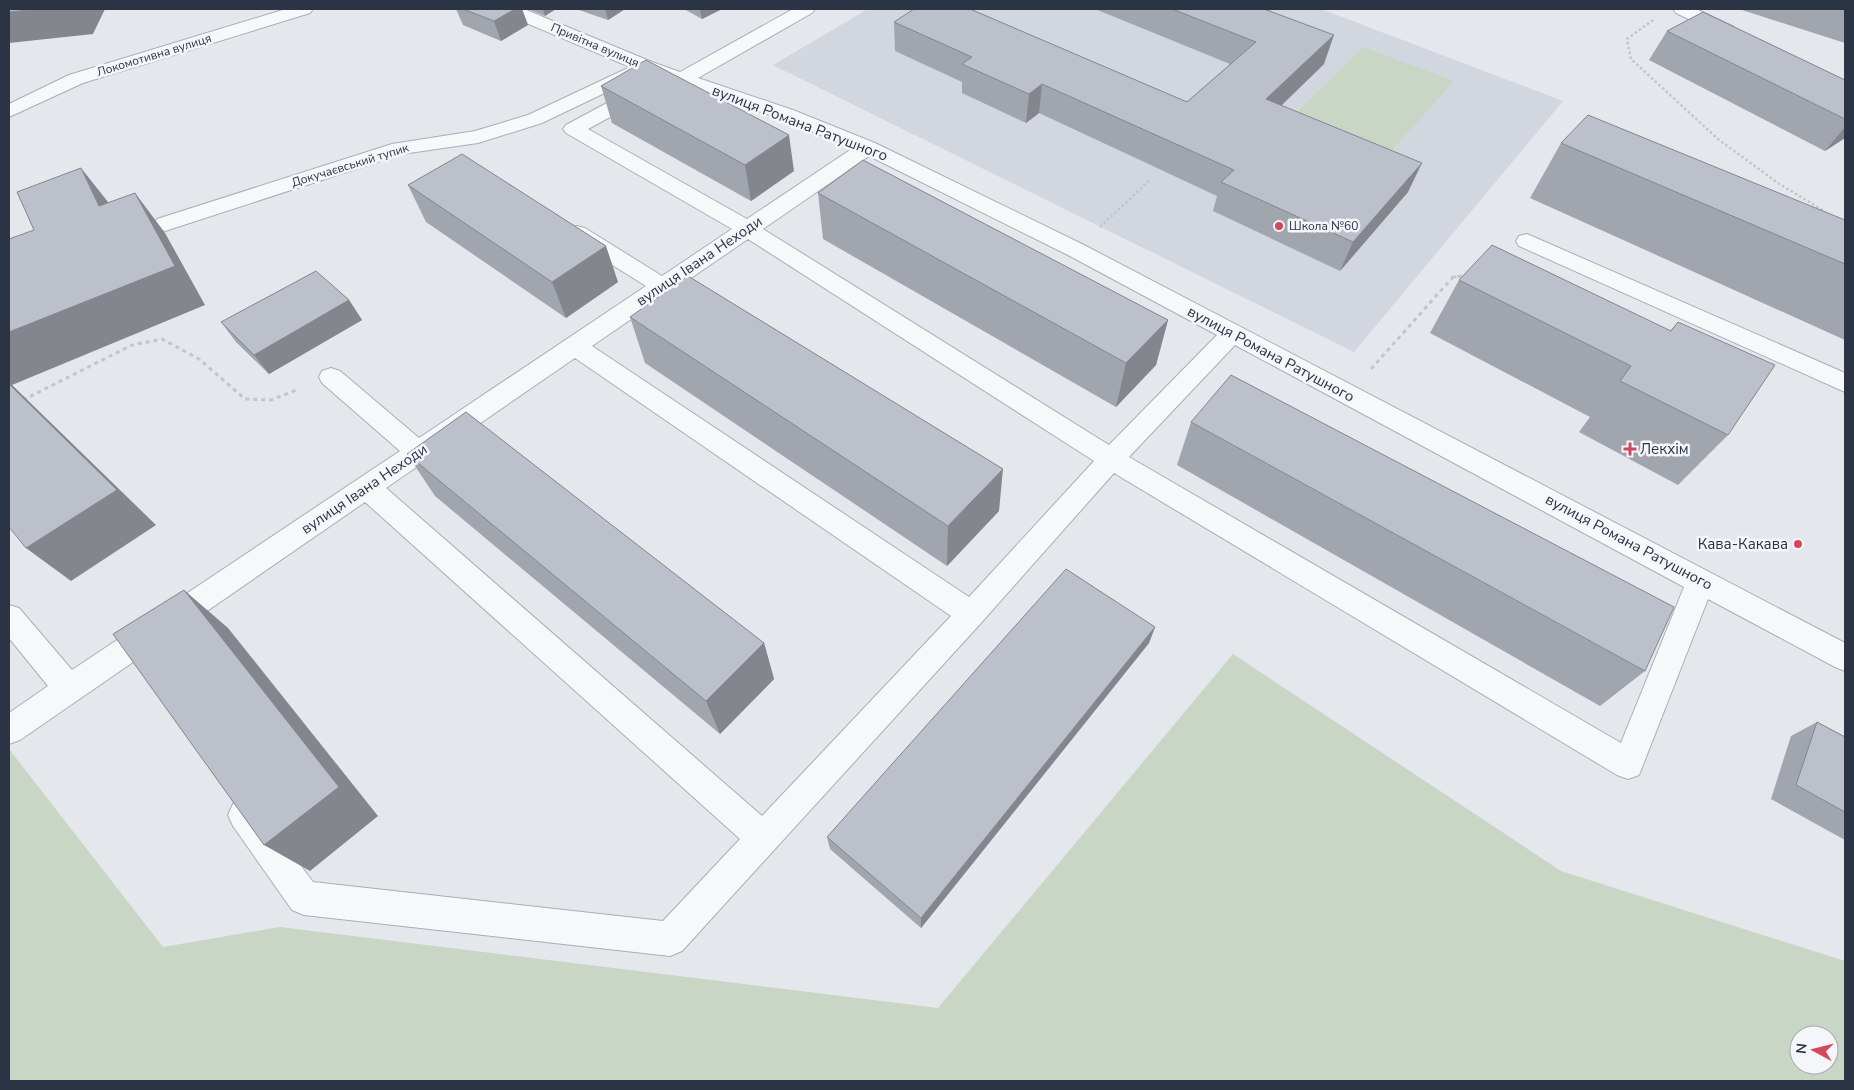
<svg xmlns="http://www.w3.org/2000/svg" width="1854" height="1090" font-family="'Nunito Sans',sans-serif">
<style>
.built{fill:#d2d6de}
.green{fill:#c9d6c5;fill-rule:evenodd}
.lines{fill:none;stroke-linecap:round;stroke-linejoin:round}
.minor-casing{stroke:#a9aeb7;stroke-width:2}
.path-far1{stroke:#c2c5cb;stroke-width:2.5;stroke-dasharray:2.5 2.5;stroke-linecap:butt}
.path{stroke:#c2c5cb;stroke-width:3;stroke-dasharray:4 4;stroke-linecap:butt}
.minor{fill:#f7f8fa;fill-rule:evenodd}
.wall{fill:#a1a5ae}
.shaded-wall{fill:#83868d}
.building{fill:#bbc0ca;stroke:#83868d}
.poi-dot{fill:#d1495b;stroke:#f4f6f9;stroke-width:2}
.labels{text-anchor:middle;stroke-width:5;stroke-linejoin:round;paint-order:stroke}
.far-street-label{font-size:12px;fill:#2b3445;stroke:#f4f6f9}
.far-poi-label{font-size:12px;fill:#2b3445;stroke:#f4f6f9;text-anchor:start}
.street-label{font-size:15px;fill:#2b3445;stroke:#f4f6f9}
.poi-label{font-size:15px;fill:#2b3445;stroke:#f4f6f9;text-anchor:start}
</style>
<rect width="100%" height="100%" fill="#e4e7ec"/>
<polygon class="built" points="868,9 1321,9 1563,101 1354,352 773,65"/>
<g class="green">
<polygon points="1363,47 1454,81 1385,158 1290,119"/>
<path d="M1233 654 1561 871 1845 961V1081H9V749L163 947 280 927 938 1008ZM1799 1035H1829V1065H1799Z"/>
</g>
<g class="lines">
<defs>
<g id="minor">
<polygon points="286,9 313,9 310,13 83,83 9,117 9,104 69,75"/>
<path d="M500 9H524L652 62 680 72 793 9H815L812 13 698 78 793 110 875 143 1084 245 1845 643V671L1835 667 1708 599 1639 775 1628 779 1617 775 1114 473 981 623 682 951 670 956 304 915 292 910 233 826 228 815 233 804 244 799 255 804 313 882 663 921 740 839 365 502 20 740 9 744V713L48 686 9 638V605L19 608 72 670 400 451 322 383 319 377 322 371 331 368 340 371 419 438 646 286 569 238 566 233 569 228 577 226 585 228 662 276 732 229 566 133 563 129 566 125 644 83 662 78 644 72 642 75 542 123 478 143 402 154 165 231 157 229 154 224 157 219 392 144 475 131 528 115 630 67 503 13ZM681 85 779 118 853 148 747 219 588 129 658 91ZM869 156 1068 255 1217 335 1109 445 763 229ZM748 239 1094 461 969 597 592 346ZM1235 345 1684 587 1621 743 1129 457ZM575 358 951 616 762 816 386 488Z"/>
<polygon points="1673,9 1696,9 1734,27 1737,31 1734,35 1728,36 1722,35 1676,13"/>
<polygon points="1527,234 1845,373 1845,392 1519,246 1516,241 1519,236"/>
</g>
</defs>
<use href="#minor" class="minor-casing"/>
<g class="path-far1">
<polyline points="1653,20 1627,39 1631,59 1719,140 1778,183 1824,211"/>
<polyline points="1100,227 1151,179"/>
<polyline points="1454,277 1468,275"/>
</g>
<g class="path">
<polyline points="1371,369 1453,277 1463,276"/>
<polyline points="23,400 132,345 162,339 199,359 245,399 271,400 299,389"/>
</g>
<use href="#minor" class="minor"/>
</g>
<g class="wall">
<polygon points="456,9 522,9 528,25 501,41 463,25"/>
<polygon points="528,9 556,9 545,16"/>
<polygon points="576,9 625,9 608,20"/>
<polygon points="684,9 722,9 702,19"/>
<polygon points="1095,9 1264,9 1324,64 1282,105 1408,192 1340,271 1213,211 1217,196 1039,113 1026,123 962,93 962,82 895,51 894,22 1187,102 1230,64"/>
<polygon points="1743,9 1845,9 1845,43 1742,10"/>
<polygon points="1667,31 1845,80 1845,138 1825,151 1649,60"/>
<polygon points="601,86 794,171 751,201 612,123"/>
<polygon points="1561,143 1845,220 1845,340 1530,198"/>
<polygon points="408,185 618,282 566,318 426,222"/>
<polygon points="818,193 1168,320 1156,365 1116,407 823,239"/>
<polygon points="1459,280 1670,331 1678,322 1728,435 1678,485 1579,432 1590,417 1430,333"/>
<polygon points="349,300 362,320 269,374 236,342 221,322"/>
<polygon points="630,317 999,511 947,566 645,363"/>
<polygon points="1191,422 1645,671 1600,706 1177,465"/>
<polygon points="407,454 764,643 774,679 720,734 435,496"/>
<polygon points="1155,627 1149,643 921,928 830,849 827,837"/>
<polygon points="1817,722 1845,737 1845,840 1771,799 1791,736"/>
</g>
<g class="shaded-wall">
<polygon points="38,9 105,9 93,34 9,43 9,12"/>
<polygon points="515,9 522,9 528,25 501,41 494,21"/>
<polygon points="543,9 556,9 545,16"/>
<polygon points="605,9 625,9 608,20"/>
<polygon points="700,9 722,9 702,19"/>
<polygon points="1334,35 1324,64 1258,128 1266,99"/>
<polygon points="1042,84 1039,113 1026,123 1029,94"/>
<polygon points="1845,127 1845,138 1825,151"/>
<polygon points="789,135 794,171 751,201 745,165"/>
<polygon points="1422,163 1408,192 1340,271 1353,242"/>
<polygon points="81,168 112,207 99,206"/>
<polygon points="135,193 165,233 205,305 12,385 156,525 71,581 26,548 9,384 9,332"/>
<polygon points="606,246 618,282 566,318 552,282"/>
<polygon points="349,300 362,320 269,374 254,355"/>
<polygon points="1168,320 1156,365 1116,407 1126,363"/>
<polygon points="1003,469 999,511 947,566 948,526"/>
<polygon points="184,590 228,628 378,816 310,871 264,845"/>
<polygon points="1155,627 1149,643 921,928 921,918"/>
<polygon points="764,643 774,679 720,734 706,701"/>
</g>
<g class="building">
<polygon points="9,9 38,9 9,12"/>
<polygon points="463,9 515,9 494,21"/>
<polygon points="914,9 970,9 1187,102 1256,42 1172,9 1264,9 1334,35 1266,99 1422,163 1353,242 1221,182 1234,170 1042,84 1029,94 962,64 972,57 894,22"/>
<polygon points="1703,12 1845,80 1845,119 1667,31"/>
<polygon points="646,60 789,135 745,165 601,86"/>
<polygon points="1588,115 1845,220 1845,264 1561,143"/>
<polygon points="462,154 606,246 552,282 408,185"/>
<polygon points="863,160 1168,320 1126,363 818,193"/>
<polygon points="81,168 99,206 135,193 175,266 9,332 9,239 34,230 17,192"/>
<polygon points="1492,245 1671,331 1678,322 1775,365 1728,435 1620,381 1631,366 1459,280"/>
<polygon points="316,271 349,300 254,355 221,322"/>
<polygon points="688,276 1003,469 948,526 630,317"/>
<polygon points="1231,375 1674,607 1645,671 1191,422"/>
<polygon points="9,384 117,490 26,548 9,527"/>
<polygon points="466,412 764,643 706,701 407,454"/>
<polygon points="1066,569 1155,627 921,918 827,837"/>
<polygon points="184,590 339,787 264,845 113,634"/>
<polygon points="1817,722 1845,737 1845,812 1796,785"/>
</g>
<g class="poi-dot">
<circle cx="1279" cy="226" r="5"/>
<path d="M1627.5 441.5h5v5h5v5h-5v5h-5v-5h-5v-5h5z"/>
<circle cx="1798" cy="544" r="5"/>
</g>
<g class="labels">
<g class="far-street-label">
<text transform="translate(595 45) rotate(23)" y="4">Привітна вулиця</text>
<text transform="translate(154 55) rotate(-17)" y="4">Локомотивна вулиця</text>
<text transform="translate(350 165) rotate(-17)" y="4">Докучаєвський тупик</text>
</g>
<g class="far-poi-label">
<text x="1289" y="230">Школа №60</text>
</g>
<g class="street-label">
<text transform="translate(800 123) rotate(21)" y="5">вулиця Романа Ратушного</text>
<text transform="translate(699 261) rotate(-34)" y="5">вулиця Івана Неходи</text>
<text transform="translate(1271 354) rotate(28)" y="5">вулиця Романа Ратушного</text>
<text transform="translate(364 489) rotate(-34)" y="5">вулиця Івана Неходи</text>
<text transform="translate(1629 542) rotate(28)" y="5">вулиця Романа Ратушного</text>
</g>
<g class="poi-label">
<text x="1640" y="454">Лекхім</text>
<text x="1788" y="549" text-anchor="end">Кава-Какава</text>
</g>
</g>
<rect width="1854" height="1090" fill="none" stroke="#2b3445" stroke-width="20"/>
<g transform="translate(1814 1050) rotate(277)"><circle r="24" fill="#f4f6f9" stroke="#a4a8b1"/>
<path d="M0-4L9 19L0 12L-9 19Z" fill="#d1495b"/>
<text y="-8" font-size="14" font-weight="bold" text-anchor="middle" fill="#2b3445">N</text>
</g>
</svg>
